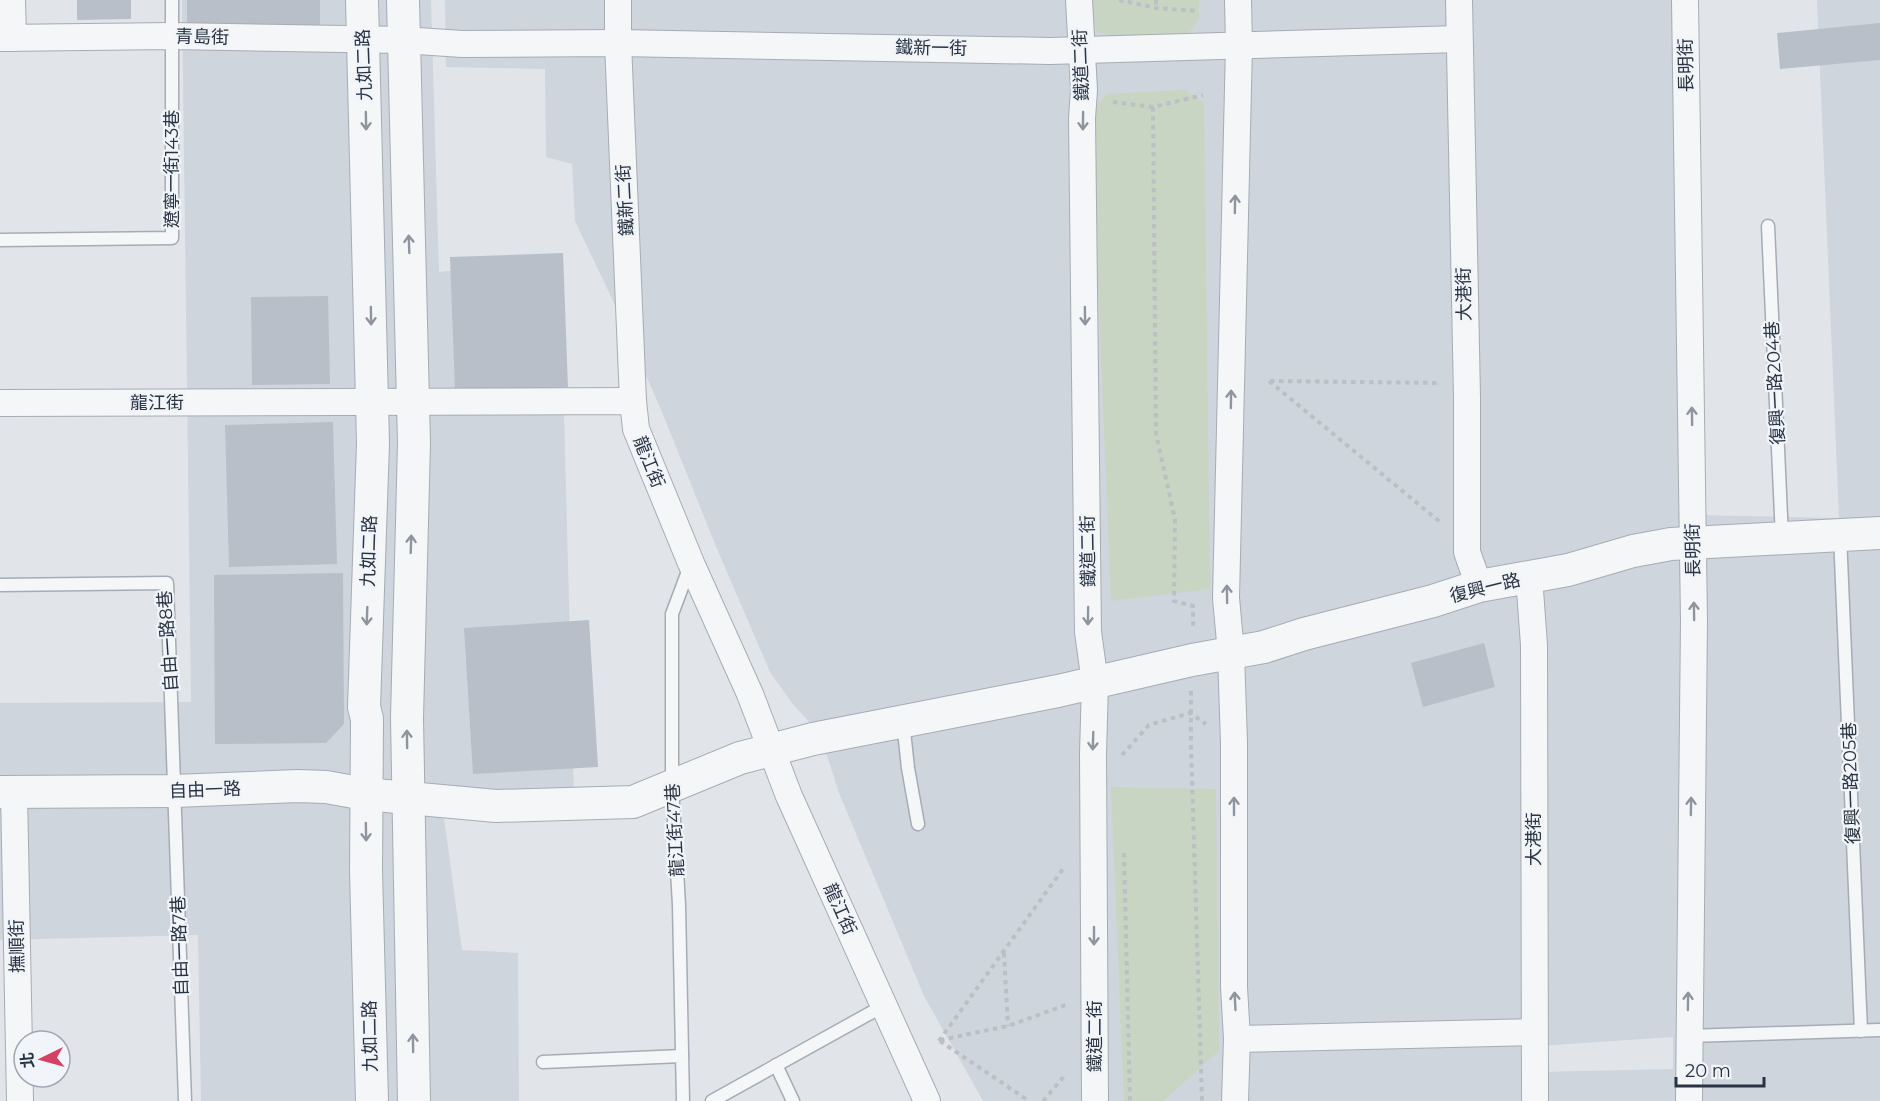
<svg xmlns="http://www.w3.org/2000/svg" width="1880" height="1101" font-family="Montserrat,'Noto Sans TC',sans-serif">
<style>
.built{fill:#cfd5dc}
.green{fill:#c8d5c2}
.building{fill:#b8bfc8}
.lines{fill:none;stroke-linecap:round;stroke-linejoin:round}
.service-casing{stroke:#a6acb5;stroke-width:15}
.minor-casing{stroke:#a6acb5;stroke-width:28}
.tertiary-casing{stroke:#a6acb5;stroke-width:34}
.path{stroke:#bbc0c5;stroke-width:4;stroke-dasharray:4.5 4.5;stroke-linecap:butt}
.service{stroke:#f4f6f8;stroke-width:12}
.minor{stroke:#f4f6f8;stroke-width:26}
.tertiary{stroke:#f4f6f8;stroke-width:32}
.oneway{stroke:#8e959e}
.labels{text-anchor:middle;stroke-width:4.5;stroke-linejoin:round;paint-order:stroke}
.street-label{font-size:18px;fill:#283443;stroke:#f1f4f8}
</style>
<rect width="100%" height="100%" fill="#e1e5ea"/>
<g class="built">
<polygon points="182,0 431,0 439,272 560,259 574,794 440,788 462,950 518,953 519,1101 201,1101 198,935 0,940 0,703 191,702"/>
<polygon points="445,0 1682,0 1691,515 1839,518 1817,0 1880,0 1880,1101 1538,1101 1537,1072 1673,1069 1673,1037 1525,1047 1526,1101 983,1101 924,996 839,793 820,734 792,703 770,672 717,549 662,412 615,305 575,221 572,164 546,157 545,69 446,67"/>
</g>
<g class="green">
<polygon points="1093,0 1199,0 1199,20 1188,34 1116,36 1097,32 1093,21"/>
<polygon points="1185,90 1204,103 1210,589 1111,601 1091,112 1107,94"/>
<polygon points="1111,787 1216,789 1219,1051 1163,1101 1124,1101"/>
</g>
<g class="building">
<polygon points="77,0 131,0 131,19 77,20"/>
<polygon points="187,0 320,0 320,30 187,31"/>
<polygon points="1880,23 1880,60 1780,69 1777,33"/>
<polygon points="563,253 568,387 455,391 450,257"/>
<polygon points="328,296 330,384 252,385 251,297"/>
<polygon points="333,422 337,564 229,567 225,425"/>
<polygon points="343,573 344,724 326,743 215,744 214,575"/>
<polygon points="589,620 598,767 473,774 464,628"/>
<polygon points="1484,643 1495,687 1423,707 1411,663"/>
</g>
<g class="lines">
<defs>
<g id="service">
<polyline points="1768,226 1782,538"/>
<polyline points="0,240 172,238 172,0"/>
<polyline points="1840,535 1861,1031"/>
<polyline points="0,585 167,583 185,1101"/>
<polyline points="903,722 908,768 918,824"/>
<polyline points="1688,1036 1880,1030"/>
<polyline points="543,1062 682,1056"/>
<polyline points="776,1065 793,1101"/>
<polyline points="683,1101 679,905 672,786 672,614 690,566"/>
<polyline points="712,1101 883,1006"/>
</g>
<g id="minor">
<polyline points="12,0 13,38"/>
<polyline points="618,0 618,43 633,401"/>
<polyline points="1079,0 1084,90 1082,118 1088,632 1095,683 1093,754 1095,1101"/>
<polyline points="1459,0 1467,397 1467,552 1479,586"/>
<polyline points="1685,0 1694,621 1689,1101"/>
<polyline points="0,38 172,36 403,40 462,44 618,43 1050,51 1459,39"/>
<polyline points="0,403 633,401 636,429 691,563 750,694 789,796 927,1101"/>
<polyline points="1529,577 1534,645 1535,1101"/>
<polyline points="14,792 20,1101"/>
<polyline points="1237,1039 1534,1032"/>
<polyline points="1235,1101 1237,1039 1234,987 1234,743 1231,653 1226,598 1239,45 1238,0"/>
</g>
<g id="tertiary">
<polyline points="362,0 373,443 364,707 367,719 366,871 372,1101"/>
<polyline points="403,0 414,443 407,718 414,1101"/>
<polyline points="0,792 174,791 298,786 326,787 365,794 496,806 633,802 740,758 813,739 1058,691 1192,660 1264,647 1304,634 1433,601 1479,586 1568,570 1633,551 1671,544 1880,533"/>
</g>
</defs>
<use href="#service" class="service-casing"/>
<use href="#minor" class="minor-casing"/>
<use href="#tertiary" class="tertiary-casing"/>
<g class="path">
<polyline points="1119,0 1156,8 1199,11"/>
<polyline points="1156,0 1156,8"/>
<polyline points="1113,102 1153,107 1203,95"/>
<polyline points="1153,107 1156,434 1175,519 1174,601 1193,606 1193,629"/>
<polyline points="1269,381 1440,522"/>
<polyline points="1270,381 1440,383"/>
<polyline points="1191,691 1191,745 1202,1101"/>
<polyline points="1122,755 1149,725 1190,713 1206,724"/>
<polyline points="1124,853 1130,1101"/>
<polyline points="1004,953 1008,1026"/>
<polyline points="940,1040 1008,1026 1068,1004"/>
<polyline points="939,1041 1065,866"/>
<polyline points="940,1041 1029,1101"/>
<polyline points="1043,1101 1066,1074"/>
</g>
<use href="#service" class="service"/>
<use href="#minor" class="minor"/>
<use href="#tertiary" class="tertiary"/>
</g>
<defs><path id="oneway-shaft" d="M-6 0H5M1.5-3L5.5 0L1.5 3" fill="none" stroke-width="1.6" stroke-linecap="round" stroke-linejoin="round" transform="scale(1.5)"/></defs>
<g class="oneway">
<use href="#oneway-shaft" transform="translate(366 121) rotate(89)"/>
<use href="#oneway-shaft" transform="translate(1083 121) rotate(91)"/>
<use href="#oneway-shaft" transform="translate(1235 204) rotate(-89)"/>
<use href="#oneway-shaft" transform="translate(409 244) rotate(-92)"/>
<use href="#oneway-shaft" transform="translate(371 316) rotate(89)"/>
<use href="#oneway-shaft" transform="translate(1085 316) rotate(89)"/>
<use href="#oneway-shaft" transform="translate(1231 399) rotate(-89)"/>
<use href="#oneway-shaft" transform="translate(1692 416) rotate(-91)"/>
<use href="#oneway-shaft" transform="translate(411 544) rotate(-88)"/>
<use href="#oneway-shaft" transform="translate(1227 594) rotate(-91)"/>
<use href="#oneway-shaft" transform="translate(1694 611) rotate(-91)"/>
<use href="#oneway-shaft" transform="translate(367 616) rotate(92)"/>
<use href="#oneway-shaft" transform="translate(1088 616) rotate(91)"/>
<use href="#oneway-shaft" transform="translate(407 739) rotate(-91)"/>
<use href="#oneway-shaft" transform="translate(1093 741) rotate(92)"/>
<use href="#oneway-shaft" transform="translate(1234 806) rotate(-90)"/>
<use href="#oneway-shaft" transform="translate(1691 806) rotate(-89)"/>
<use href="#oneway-shaft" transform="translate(366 832) rotate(89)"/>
<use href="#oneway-shaft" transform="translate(1094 936) rotate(90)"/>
<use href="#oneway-shaft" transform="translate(1235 1001) rotate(-93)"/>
<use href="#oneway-shaft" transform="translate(1688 1001) rotate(-89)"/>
<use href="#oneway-shaft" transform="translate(413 1043) rotate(-91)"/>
</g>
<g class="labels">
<g class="street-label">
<text transform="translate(202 37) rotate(1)" y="6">青島街</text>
<text transform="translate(931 48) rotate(1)" y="6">鐵新一街</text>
<text transform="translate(364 65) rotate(-92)" y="6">九如二路</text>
<text transform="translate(1081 65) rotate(-92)" y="6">鐵道二街</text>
<text transform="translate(1686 65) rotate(-91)" y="6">長明街</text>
<text transform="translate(172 169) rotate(-90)" y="6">遼寧一街143巷</text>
<text transform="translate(625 200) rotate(-93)" y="6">鐵新二街</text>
<text transform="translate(1464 294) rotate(-91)" y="6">大港街</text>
<text transform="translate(1775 383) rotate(-93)" y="6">復興一路204巷</text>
<text x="157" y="409">龍江街</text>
<text transform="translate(649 462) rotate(68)" y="6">龍江街</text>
<text transform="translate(1693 550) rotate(-91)" y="6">長明街</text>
<text transform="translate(369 551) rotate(-88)" y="6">九如二路</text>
<text transform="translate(1088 551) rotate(-91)" y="6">鐵道二街</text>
<text transform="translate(1485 588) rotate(-14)" y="6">復興一路</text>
<text transform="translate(168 641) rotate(-94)" y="6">自由一路8巷</text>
<text transform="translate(1851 783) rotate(-92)" y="6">復興一路205巷</text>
<text transform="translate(205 790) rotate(-2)" y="6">自由一路</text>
<text transform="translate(675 830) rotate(-93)" y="6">龍江街47巷</text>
<text transform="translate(1534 839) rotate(-90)" y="6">大港街</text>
<text transform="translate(840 909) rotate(66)" y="6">龍江街</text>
<text transform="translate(17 946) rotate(-91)" y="6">撫順街</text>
<text transform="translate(180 946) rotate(-92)" y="6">自由一路7巷</text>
<text transform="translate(370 1036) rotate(-91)" y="6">九如二路</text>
<text transform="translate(1095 1036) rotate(-90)" y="6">鐵道二街</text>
</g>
</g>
<g transform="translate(42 1059) rotate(265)"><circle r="28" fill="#f1f4f8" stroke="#a1a7b0" stroke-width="1.5"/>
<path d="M0-4.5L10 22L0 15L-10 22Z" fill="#d44163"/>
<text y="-9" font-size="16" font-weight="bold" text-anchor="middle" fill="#283443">北</text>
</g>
<path d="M1676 1077v9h88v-9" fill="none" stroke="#283443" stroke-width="3"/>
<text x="1685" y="1077" font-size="18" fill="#283443" stroke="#f1f4f8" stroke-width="4.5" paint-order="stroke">20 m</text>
</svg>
